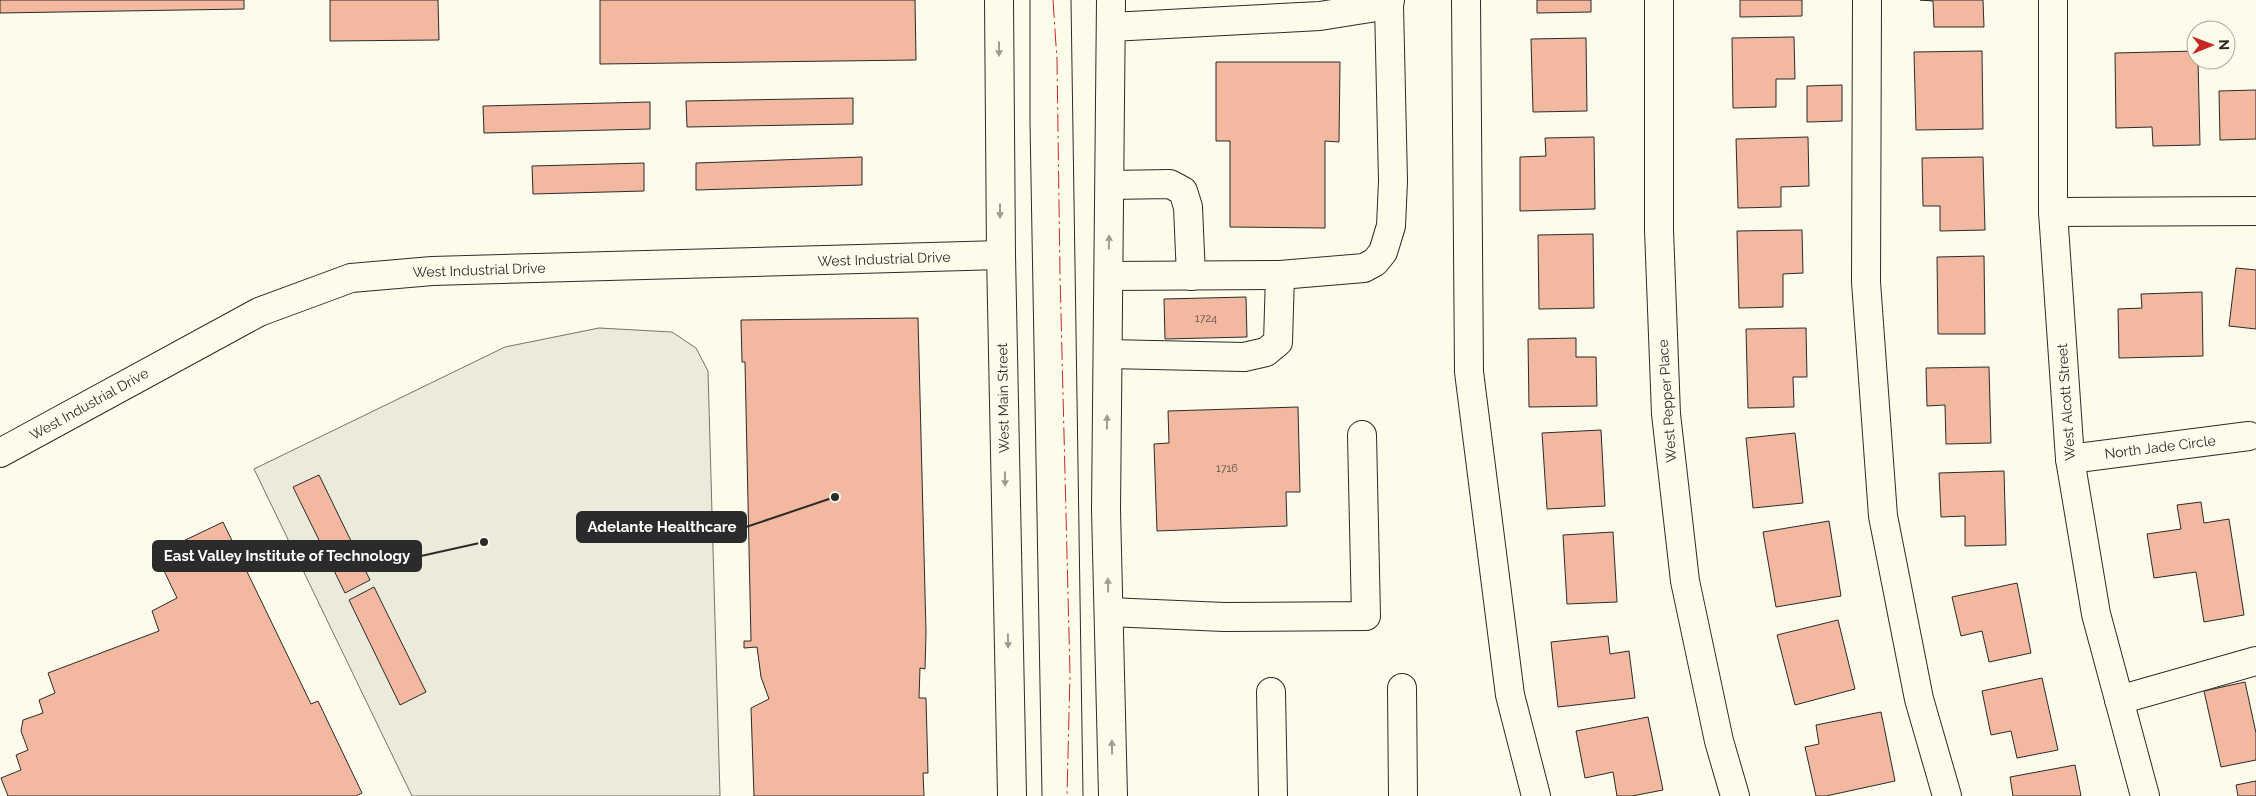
<svg xmlns="http://www.w3.org/2000/svg" width="2256" height="796" font-family="Raleway,sans-serif">
<style>
.parking{fill:#eceadb;stroke:#74746e}
.building{fill:#f2b8a0;stroke:#2b2b2b}
.lines{fill:none;stroke-linecap:round;stroke-linejoin:round}
.minor-casing{stroke:#2b2b2b;stroke-width:30}
.major-casing{stroke:#2b2b2b;stroke-width:30}
.minor{stroke:#fdfbea;stroke-width:28}
.major{stroke:#fdfbea;stroke-width:28}
.tram{stroke:#2b2b2b;stroke-width:1}
.power{stroke:#c62828;stroke-width:1;stroke-dasharray:18 4 2.5 4;stroke-linecap:butt}
.oneway{fill:#9e9d94}
.labels{text-anchor:middle;stroke-width:4;stroke-linejoin:round;paint-order:stroke}
.number-label{font-size:11px;fill:#5d4e48}
.street-label{font-size:14px;fill:#2b2b2b;stroke:#fdfbea}
.leader{fill:none;stroke:#2b2b2b;stroke-width:2}
.callout-dot{fill:#2b2b2b;stroke:#fdfbea;stroke-width:2}
.callout{fill:#2b2b2b;stroke:#2b2b2b;stroke-width:2}
.callout-label{font-size:15px;text-anchor:middle;font-weight:bold;fill:#fff}
</style>
<rect width="100%" height="100%" fill="#fdfbea"/>
<polygon class="parking" points="599,328 672,332 696,348 708,371 720,796 412,796 254,469 505,347"/>
<g class="building">
<polygon points="0,0 244,0 244,9 0,13"/>
<polygon points="330,0 438,0 439,40 330,41"/>
<polygon points="600,0 915,0 916,60 600,64"/>
<polygon points="1537,0 1591,0 1591,12 1537,13"/>
<polygon points="1740,0 1802,0 1802,16 1740,17"/>
<polygon points="1920,0 1983,0 1984,27 1934,27 1933,1"/>
<polygon points="1794,37 1795,79 1776,79 1776,107 1733,108 1732,38"/>
<polygon points="1586,38 1587,111 1533,112 1531,39"/>
<polygon points="1982,51 1983,129 1916,130 1914,52"/>
<polygon points="2196,51 2196,60 2198,60 2200,145 2153,146 2152,127 2116,128 2115,53"/>
<polygon points="1216,62 1340,62 1339,142 1325,141 1325,228 1230,227 1230,141 1216,141"/>
<polygon points="1842,85 1842,121 1807,122 1807,86"/>
<polygon points="2256,90 2256,139 2220,140 2219,91"/>
<polygon points="853,98 853,124 687,127 686,101"/>
<polygon points="650,102 650,129 484,133 483,106"/>
<polygon points="1594,137 1595,209 1520,211 1520,157 1546,156 1545,138"/>
<polygon points="1808,137 1809,186 1781,187 1781,207 1738,208 1736,139"/>
<polygon points="862,157 862,185 696,190 696,163"/>
<polygon points="1983,157 1985,230 1940,231 1940,206 1923,206 1922,158"/>
<polygon points="644,163 644,191 533,194 532,166"/>
<polygon points="1802,230 1803,273 1783,274 1783,307 1739,308 1737,231"/>
<polygon points="1593,234 1594,308 1539,309 1538,235"/>
<polygon points="1984,256 1985,334 1938,334 1937,257"/>
<polygon points="2236,268 2256,270 2256,329 2229,326"/>
<polygon points="2202,292 2203,356 2119,358 2118,309 2142,308 2141,294"/>
<polygon points="1246,297 1247,337 1165,339 1164,299"/>
<polygon points="918,318 926,632 925,669 920,668 919,698 926,698 928,773 923,773 924,796 754,796 751,708 769,699 761,677 757,647 744,648 744,641 751,641 745,362 742,362 741,320"/>
<polygon points="1806,328 1807,377 1793,377 1794,407 1748,408 1746,329"/>
<polygon points="1576,338 1576,357 1596,357 1597,406 1529,407 1528,339"/>
<polygon points="1989,367 1991,443 1946,444 1945,405 1927,406 1926,368"/>
<polygon points="1298,407 1300,492 1286,492 1287,526 1157,531 1154,444 1169,443 1168,411"/>
<polygon points="1601,430 1605,506 1547,509 1542,433"/>
<polygon points="1795,433 1803,503 1753,508 1746,438"/>
<polygon points="2004,471 2006,545 1965,546 1965,516 1941,517 1939,473"/>
<polygon points="319,475 370,580 345,593 293,487"/>
<polygon points="2201,502 2204,523 2229,519 2244,615 2204,622 2196,572 2154,578 2147,534 2181,529 2177,505"/>
<polygon points="1829,521 1841,596 1776,607 1763,532"/>
<polygon points="223,522 311,704 318,701 362,793 356,796 8,796 1,778 21,770 16,755 28,750 21,731 23,720 43,713 39,700 55,693 48,673 159,631 152,611 177,598 156,554"/>
<polygon points="1613,532 1617,602 1567,604 1563,535"/>
<polygon points="2017,583 2031,653 1989,662 1982,631 1961,636 1952,597"/>
<polygon points="374,587 426,692 400,705 349,600"/>
<polygon points="1838,620 1855,689 1795,705 1777,635"/>
<polygon points="1608,636 1610,654 1629,651 1635,698 1558,707 1551,642"/>
<polygon points="2042,678 2058,750 2017,758 2011,731 1991,735 1982,691"/>
<polygon points="2245,682 2256,733 2256,760 2221,767 2204,691"/>
<polygon points="1881,712 1895,781 1826,796 1816,796 1805,747 1819,744 1816,725"/>
<polygon points="1648,717 1663,790 1632,796 1617,796 1613,772 1585,778 1576,731"/>
<polygon points="2075,765 2081,796 2013,796 2010,777"/>
<polygon points="2256,781 2256,796 2238,796 2236,785"/>
</g>
<g class="lines">
<defs>
<g id="minor">
<polyline points="1466,0 1469,372 1510,695 1536,796"/>
<polyline points="1659,0 1659,230 1666,414 1685,581 1719,741 1735,796"/>
<polyline points="1867,0 1866,282 1883,516 1919,699 1947,796"/>
<polyline points="2053,0 2053,212 2070,459 2096,614 2145,796"/>
<polyline points="1111,27 1320,16 1389,5 1390,0"/>
<polyline points="1110,185 1170,184 1183,191 1188,207 1191,276"/>
<polyline points="2053,212 2256,211"/>
<polyline points="1109,276 1280,275"/>
<polyline points="1108,354 1244,357 1266,352 1278,342 1280,275 1364,268 1375,262 1383,252 1391,226 1393,181 1389,5"/>
<polyline points="0,453 259,312 351,278 432,271 1001,255"/>
<polyline points="2070,459 2249,436"/>
<polyline points="1109,612 1224,617 1366,616 1362,435"/>
<polyline points="1402,688 1403,796"/>
<polyline points="1271,692 1273,796"/>
<polyline points="2119,700 2256,661"/>
</g>
<g id="major">
<polyline points="999,0 1001,255 1012,796"/>
<polyline points="1111,0 1106,510 1113,796"/>
</g>
</defs>
<use href="#minor" class="minor-casing"/>
<use href="#major" class="major-casing"/>
<use href="#minor" class="minor"/>
<use href="#major" class="major"/>
<g class="tram">
<polyline points="1030,0 1030,122 1042,796"/>
<polyline points="1071,0 1083,796"/>
</g>
<polyline class="power" points="1053,0 1057,60 1060,274 1070,674 1067,796"/>
</g>
<defs><path id="oneway-solid" d="M-6-.8H1V-3.2L6.5 0L1 3.2V.8H-6Z" transform="scale(1.25)"/></defs>
<g class="oneway">
<use href="#oneway-solid" transform="translate(999 49) rotate(90)"/>
<use href="#oneway-solid" transform="translate(1000 211) rotate(90)"/>
<use href="#oneway-solid" transform="translate(1109 242) rotate(-89)"/>
<use href="#oneway-solid" transform="translate(1107 422) rotate(-89)"/>
<use href="#oneway-solid" transform="translate(1005 479) rotate(89)"/>
<use href="#oneway-solid" transform="translate(1108 585) rotate(-91)"/>
<use href="#oneway-solid" transform="translate(1008 641) rotate(89)"/>
<use href="#oneway-solid" transform="translate(1112 747) rotate(-91)"/>
</g>
<g class="labels">
<g class="number-label">
<text x="1206" y="322">1724</text>
<text x="1227" y="472">1716</text>
</g>
<g class="street-label">
<text transform="translate(884 259) rotate(-2)" y="5">West Industrial Drive</text>
<text transform="translate(479 270) rotate(-2)" y="5">West Industrial Drive</text>
<text transform="translate(1003 398) rotate(-91)" y="5">West Main Street</text>
<text transform="translate(1667 401) rotate(-94)" y="5">West Pepper Place</text>
<text transform="translate(2066 402) rotate(-94)" y="5">West Alcott Street</text>
<text transform="translate(89 404) rotate(-29)" y="5">West Industrial Drive</text>
<text transform="translate(2160 447) rotate(-7)" y="5">North Jade Circle</text>
</g>
</g>
<path class="leader" d="M835 497L746 527M484 542L421 556"/>
<g class="callout-dot">
<circle cx="835" cy="497" r="5"/>
<circle cx="484" cy="542" r="5"/>
</g>
<g class="callout">
<rect x="577" y="512" width="169" height="30" rx="5"/>
<rect x="153" y="541" width="268" height="30" rx="5"/>
</g>
<g class="callout-label">
<text x="662" y="532">Adelante Healthcare</text>
<text x="287" y="561">East Valley Institute of Technology</text>
</g>
<g transform="translate(2211 45) rotate(89)"><circle r="24" fill="#fdfbea" stroke="#a9a89e"/>
<path d="M0-4L9 19L0 12L-9 19Z" fill="#c62828"/>
<text y="-8" font-size="14" font-weight="bold" text-anchor="middle" fill="#2b2b2b">N</text>
</g>
</svg>
